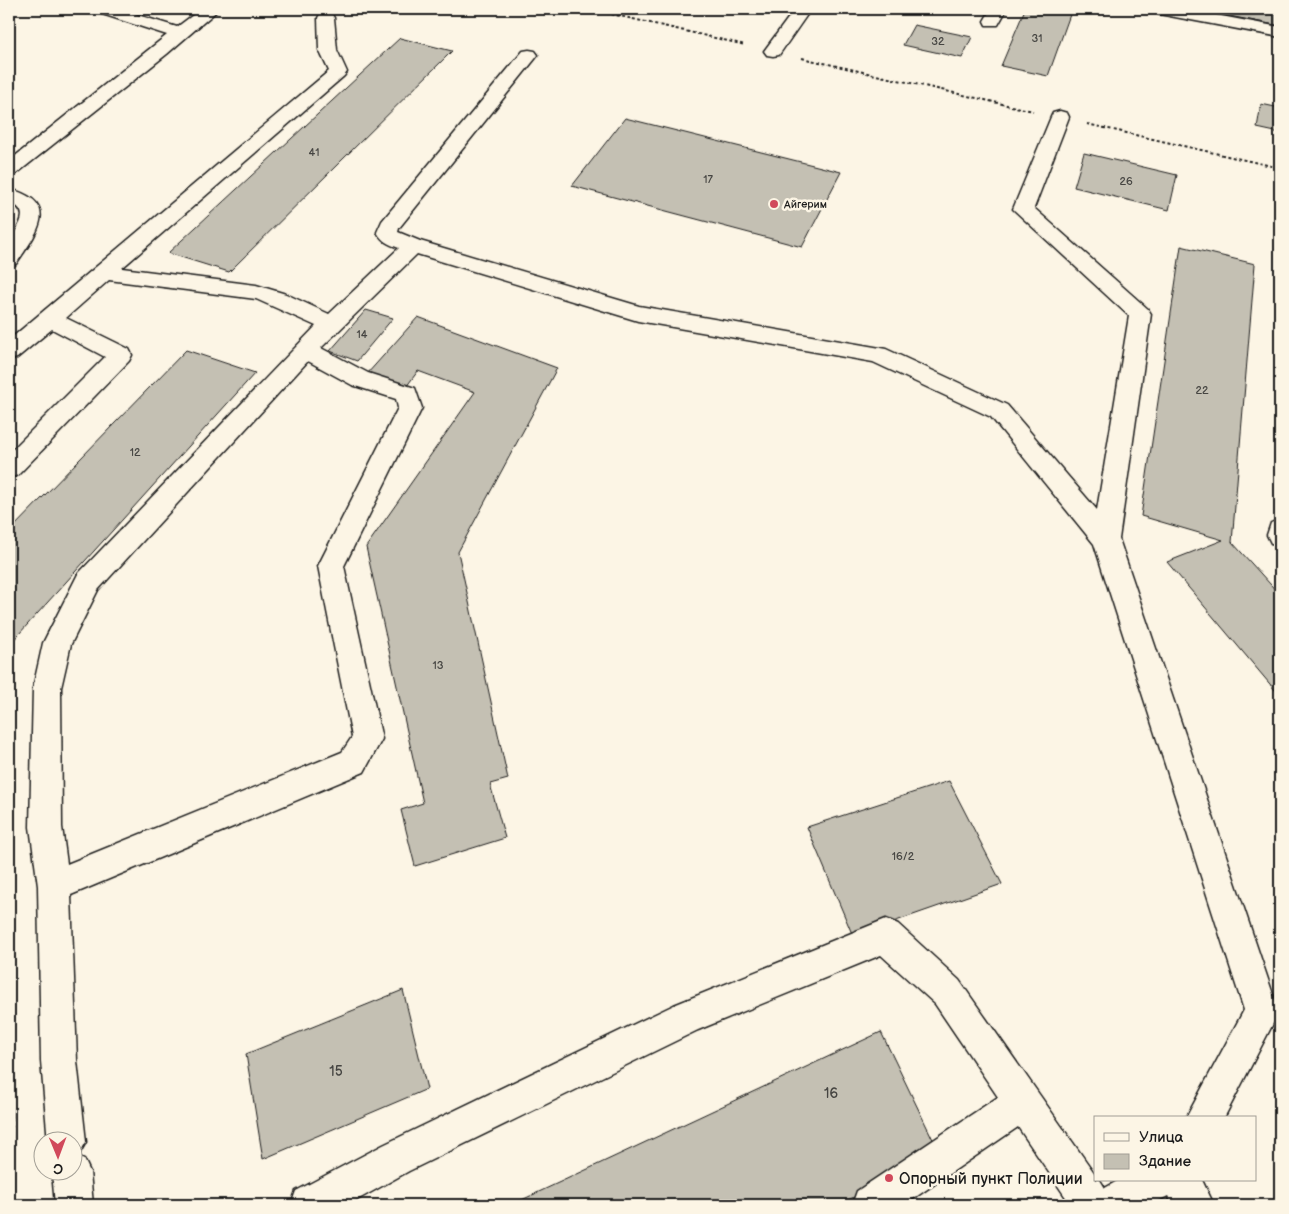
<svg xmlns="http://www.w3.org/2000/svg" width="1289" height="1214" font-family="'Balsamiq Sans',sans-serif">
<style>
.building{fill:#c4c0b3;stroke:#1c1c1c}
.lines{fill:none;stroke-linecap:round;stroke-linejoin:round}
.minor-casing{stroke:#1c1c1c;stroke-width:3}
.path{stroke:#1c1c1c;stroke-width:2;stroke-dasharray:3 2.5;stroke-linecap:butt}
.minor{fill:#fcf5e5;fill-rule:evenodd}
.poi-dot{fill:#d1495b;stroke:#fcf5e5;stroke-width:2}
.labels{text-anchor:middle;stroke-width:5;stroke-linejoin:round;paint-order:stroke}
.number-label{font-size:11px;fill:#464542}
.far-poi-label{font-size:11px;fill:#1c1c1c;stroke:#fcf5e5;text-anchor:start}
.near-number-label{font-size:14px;fill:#464542}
.near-poi-label{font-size:16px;fill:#1c1c1c;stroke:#fcf5e5;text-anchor:start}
</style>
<rect width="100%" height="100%" fill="#fcf5e5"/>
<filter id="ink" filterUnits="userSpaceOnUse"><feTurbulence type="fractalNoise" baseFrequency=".02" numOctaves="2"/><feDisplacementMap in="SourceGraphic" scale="10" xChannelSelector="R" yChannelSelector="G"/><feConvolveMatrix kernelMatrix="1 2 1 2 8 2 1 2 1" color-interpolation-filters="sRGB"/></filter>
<g filter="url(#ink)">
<g class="building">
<polygon points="1025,9 1072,9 1048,76 1001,66"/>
<polygon points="1194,9 1280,9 1280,26"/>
<polygon points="914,25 972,37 962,58 903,45"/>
<polygon points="400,38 452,51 229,272 168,253"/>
<polygon points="1261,104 1280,108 1280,133 1257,128"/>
<polygon points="625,118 841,172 802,247 572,186"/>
<polygon points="1084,153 1177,175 1169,210 1074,187"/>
<polygon points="1181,246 1255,264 1232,542 1280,595 1280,696 1167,562 1223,540 1141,516"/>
<polygon points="366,310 393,318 357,361 330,351"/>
<polygon points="418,317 557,368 458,552 508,779 490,784 505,838 415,866 401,810 423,803 366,547 475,392 418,371 406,387 367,374"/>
<polygon points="186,350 255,373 9,645 9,532"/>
<polygon points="949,781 1002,884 853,936 807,827"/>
<polygon points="403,990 427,1089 263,1159 246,1054"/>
<polygon points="881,1032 940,1154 838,1205 511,1205"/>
<polygon points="9,1039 14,1205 9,1205"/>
</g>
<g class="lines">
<defs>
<g id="minor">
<polygon points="94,9 118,9 177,27 201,9 219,9 167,54 16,174 9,176 9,161 167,35 96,12"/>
<polygon points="795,9 811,9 779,55 773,56 767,55 764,51"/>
<polygon points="991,9 1007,9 998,25 986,25 984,21"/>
<polygon points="1151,9 1184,9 1280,27 1280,37 1159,14 1153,12"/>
<path d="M326 13 332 14 334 18 337 50 347 72 344 76 122 268 256 285 286 294 329 314 399 248C388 244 383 242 377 232L382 221 523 51 529 50 535 51 538 55 535 59 399 228 398 232 420 241 639 306 886 349 1007 405 1097 510 1129 316 1013 209 1051 117 1053 113 1060 111 1067 113 1069 117 1034 208 1148 309 1151 314 1119 539 1279 1012 1224 1118H1186L1244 1010 1094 544 991 417 873 362 638 321 417 254 321 348 368 373 415 388 422 408 344 566 382 739 364 772 71 895 77 1061 86 1142 78 1156 84 1159 90 1172 93 1205H55L52 1172H72V1142H48L41 1061 38 886 30 827 33 688 43 643 78 574 316 326 256 299 109 280 66 318 129 349 132 355 129 361 18 475 9 478V453L105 357 52 329 17 358 9 360V340L329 71 319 50 318 18 320 14ZM308 361 352 385 396 399 398 408 318 566 352 737 342 752 67 864 62 827 61 688 71 644 98 590Z"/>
<path d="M9 189C62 202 37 233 16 264L9 266C9 260 8 252 9 246 11 230 37 214 9 202Z"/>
<polygon points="1280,519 1280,546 1271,543 1267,535 1271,523"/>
<polygon points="886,919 898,924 959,980 1095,1174 1095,1180 1100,1180 1105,1188 1119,1180 1202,1180 1214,1205 1173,1205 1168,1196 1150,1205 1071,1205 1018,1127 904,1205 852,1205 857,1191 998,1097 935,1004 881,955 698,1030 409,1171 348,1205 291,1205 296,1191 383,1145 674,1005"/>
</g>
</defs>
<use href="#minor" class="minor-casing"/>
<g class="path">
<polyline points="590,9 745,45"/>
<polyline points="802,58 1033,111"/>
<polyline points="1087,124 1280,168"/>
</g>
<use href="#minor" class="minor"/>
</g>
</g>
<g class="poi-dot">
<circle cx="774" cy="204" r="5"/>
<circle cx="889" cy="1178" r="5"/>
</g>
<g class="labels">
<g class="number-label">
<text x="1037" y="42">31</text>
<text x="938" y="45">32</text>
<text x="314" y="156">41</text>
<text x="708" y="183">17</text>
<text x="1126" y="185">26</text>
<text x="362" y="338">14</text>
<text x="1202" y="394">22</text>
<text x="135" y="456">12</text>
<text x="438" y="669">13</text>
<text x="903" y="860">16/2</text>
</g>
<g class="far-poi-label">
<text x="784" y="208">Айгерим</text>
</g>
<g class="near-number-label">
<text x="336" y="1076">15</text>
<text x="831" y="1098">16</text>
</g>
<g class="near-poi-label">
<text x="899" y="1184">Опорный пункт Полиции</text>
</g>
</g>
<rect width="1289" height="1214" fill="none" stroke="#fcf5e5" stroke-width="30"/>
<rect x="15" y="15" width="1259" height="1184" fill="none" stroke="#1c1c1c" stroke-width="2" filter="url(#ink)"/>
<rect x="1094" y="1116" width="162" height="65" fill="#fcf5e5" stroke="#a29e95"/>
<rect x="1104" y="1133" width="25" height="8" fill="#fcf5e5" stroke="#a29e95"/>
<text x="1139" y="1142" font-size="15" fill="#1c1c1c">Улица</text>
<rect x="1104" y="1154" width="25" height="15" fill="#c4c0b3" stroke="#a29e95"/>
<text x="1139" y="1166" font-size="15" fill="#1c1c1c">Здание</text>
<g transform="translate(58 1156) rotate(179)"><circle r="24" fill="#fcf5e5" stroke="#a29e95"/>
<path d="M0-4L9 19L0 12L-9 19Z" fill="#d1495b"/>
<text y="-8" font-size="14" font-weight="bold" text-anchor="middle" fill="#1c1c1c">С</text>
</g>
</svg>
